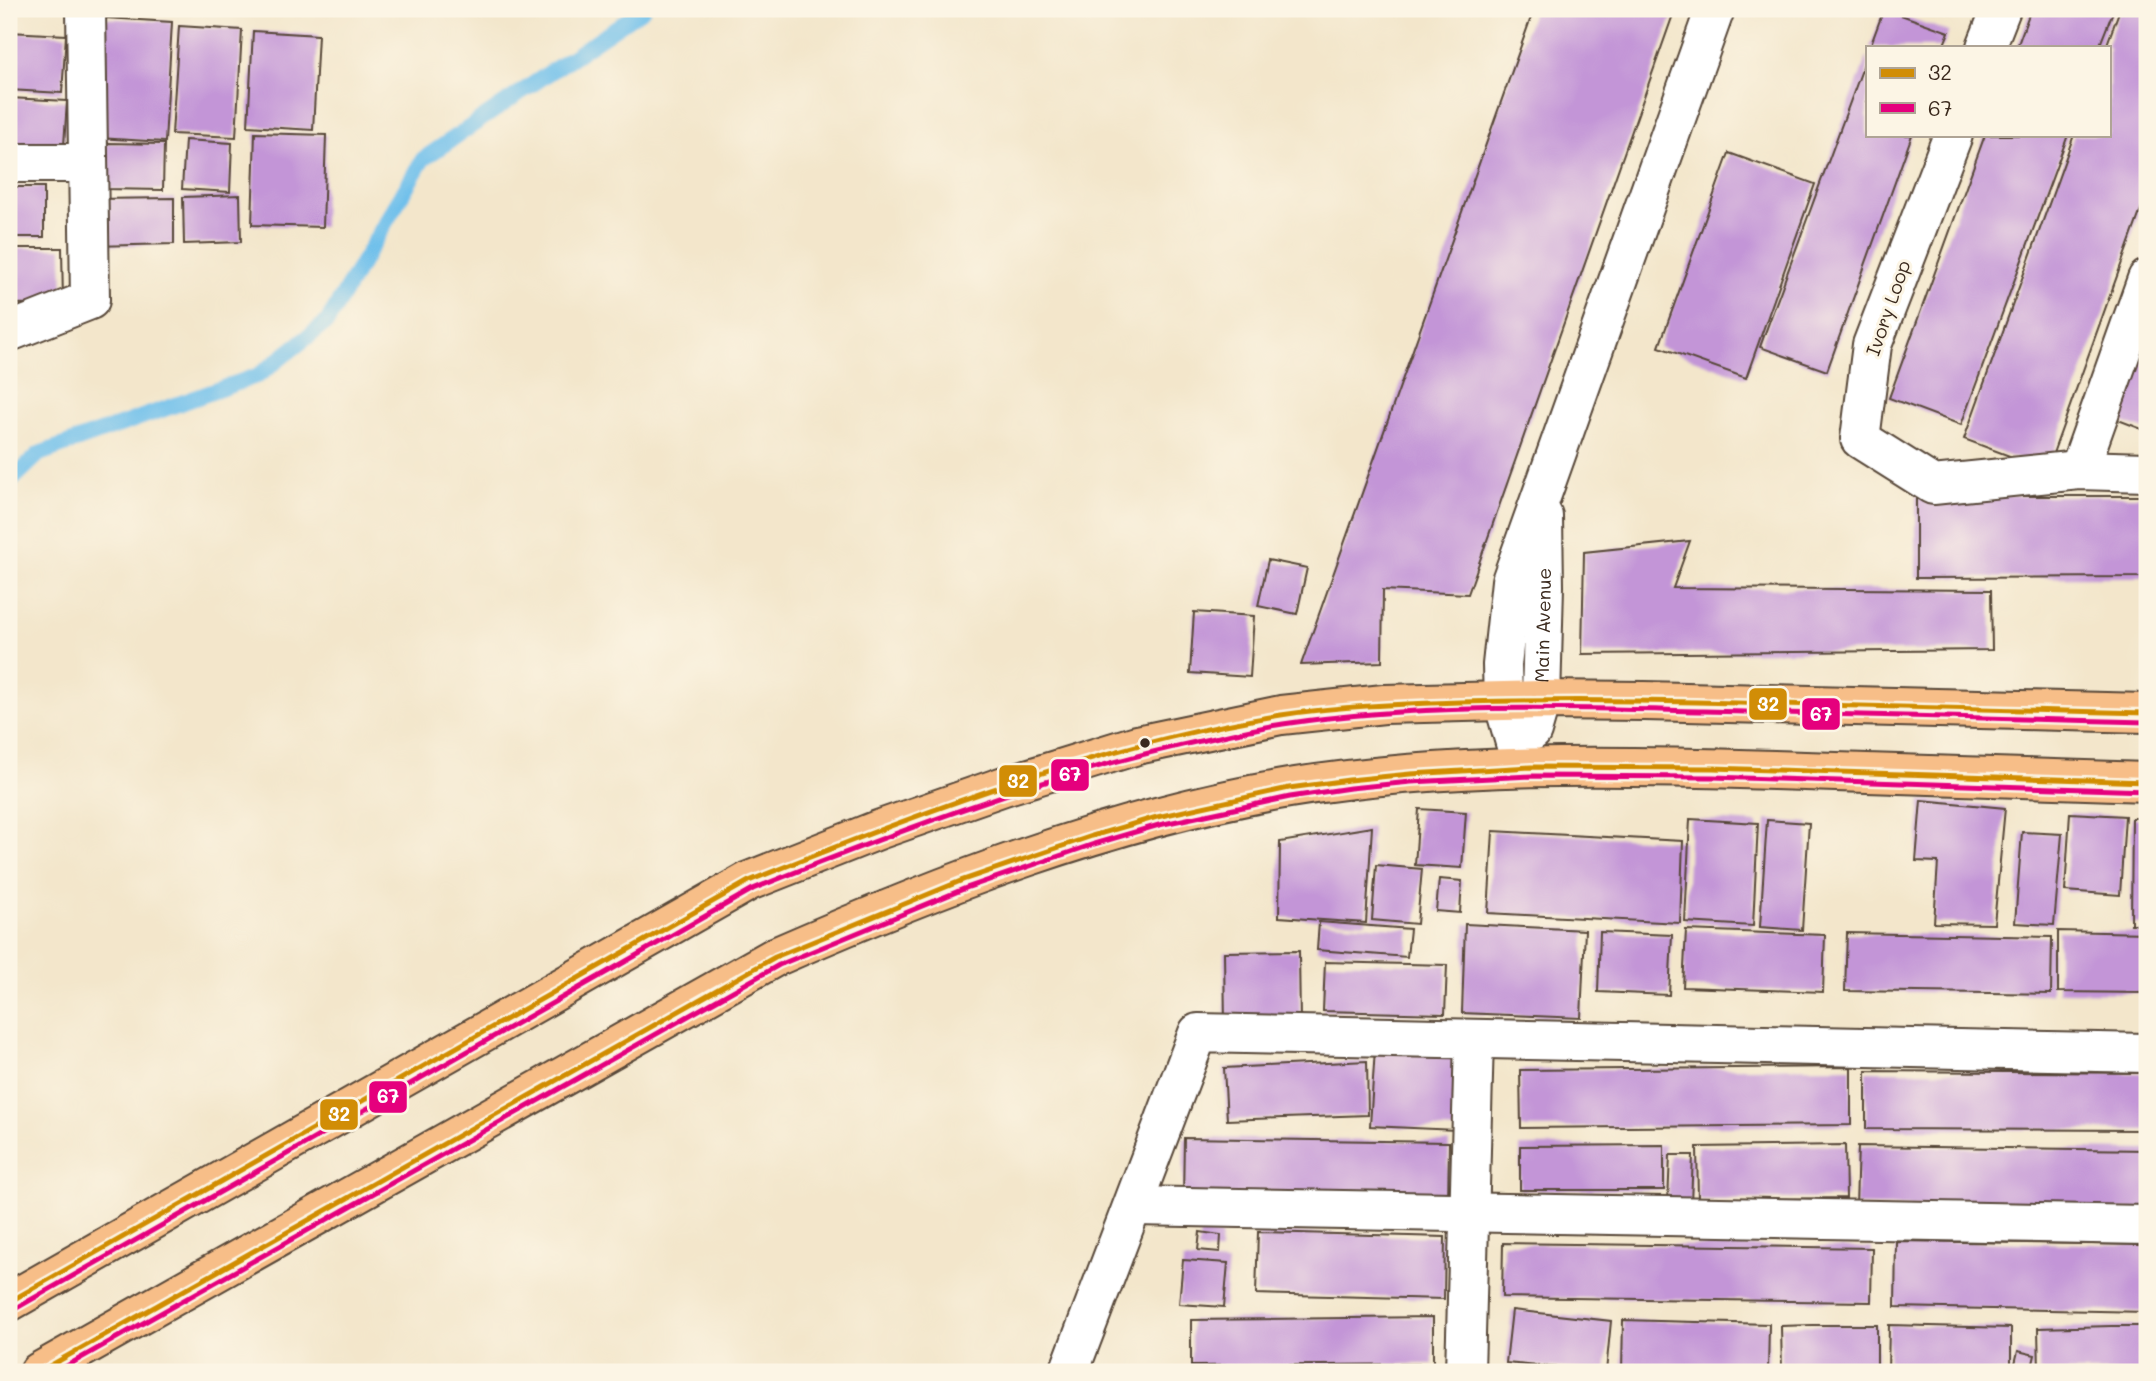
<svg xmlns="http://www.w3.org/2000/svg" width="2156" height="1381" font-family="Mali,sans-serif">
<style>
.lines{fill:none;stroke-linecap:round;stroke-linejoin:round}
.stream{stroke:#70c0eb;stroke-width:16}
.building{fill:#c395d7}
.street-casing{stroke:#574638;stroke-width:42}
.primary-casing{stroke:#574638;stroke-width:42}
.street{stroke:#fff;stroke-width:38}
.primary{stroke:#f7be88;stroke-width:38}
.bus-1-casing{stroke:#fcf5e5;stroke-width:10}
.bus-2-casing{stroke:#fcf5e5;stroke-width:10}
.bus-1{stroke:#d18d06;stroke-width:5}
.bus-2{stroke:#e5007d;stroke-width:5}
.bus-dot{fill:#3b2a1e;stroke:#fcf5e5;stroke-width:2.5}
.labels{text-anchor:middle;stroke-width:6;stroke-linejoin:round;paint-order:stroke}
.street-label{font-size:19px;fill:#3b2a1e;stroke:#fcf5e5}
.line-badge{stroke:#fcf5e5;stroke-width:2.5}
.badge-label{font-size:19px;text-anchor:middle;font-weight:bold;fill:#fff}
</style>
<rect width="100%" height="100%" fill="#fcf5e5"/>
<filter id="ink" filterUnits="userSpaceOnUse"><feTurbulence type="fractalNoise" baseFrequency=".0143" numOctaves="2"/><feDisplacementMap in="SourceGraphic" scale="14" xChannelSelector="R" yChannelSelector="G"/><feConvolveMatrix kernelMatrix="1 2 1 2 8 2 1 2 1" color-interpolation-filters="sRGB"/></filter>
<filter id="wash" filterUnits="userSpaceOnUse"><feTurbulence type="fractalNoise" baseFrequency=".00686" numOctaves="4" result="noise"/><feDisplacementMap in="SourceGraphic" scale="28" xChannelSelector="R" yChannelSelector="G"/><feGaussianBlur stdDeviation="1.57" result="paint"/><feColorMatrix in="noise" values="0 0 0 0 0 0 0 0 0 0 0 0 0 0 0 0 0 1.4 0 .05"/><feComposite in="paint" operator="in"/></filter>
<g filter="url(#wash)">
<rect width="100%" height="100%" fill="#f3e6cb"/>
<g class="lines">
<polyline class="stream" points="9,483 39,454 259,375 327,322 423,159 643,9"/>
</g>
<g id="blocks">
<g class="building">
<polygon points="1534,9 1675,9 1468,594 1383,590 1382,662 1301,665"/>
<polygon points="1884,9 1949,32 1943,47 1870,47"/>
<polygon points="2031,9 2114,9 2099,47 2017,47"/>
<polygon points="2120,9 2147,9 2147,193 2047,470 1964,439 2074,135 2109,135 2109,47 2106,47"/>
<polygon points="105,18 172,22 165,142 98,138"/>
<polygon points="179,26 242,30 236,137 172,134"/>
<polygon points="253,31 318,35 313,130 248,126"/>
<polygon points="9,32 66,35 62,93 9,90"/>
<polygon points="1867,56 1867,135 1912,135 1827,371 1760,347"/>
<polygon points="9,98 67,101 63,160 9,157"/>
<polygon points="255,133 326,135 323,227 252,225"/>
<polygon points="1985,135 2068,135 1961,425 1889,398"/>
<polygon points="185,140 232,143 230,192 182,189"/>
<polygon points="106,143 164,144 163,190 105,189"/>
<polygon points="1729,153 1815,184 1746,378 1659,347"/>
<rect x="9" y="187" width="35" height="50"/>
<polygon points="240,195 241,242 184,244 183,197"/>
<polygon points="174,198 174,244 94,246 93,199"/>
<polygon points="9,248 62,248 63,303 9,304"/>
<polygon points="2147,325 2147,431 2113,418"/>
<polygon points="1916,496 2147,496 2147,577 1916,578"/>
<polygon points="1690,541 1673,588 1991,590 1992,650 1582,654 1584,552"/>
<polygon points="1268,560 1307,568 1297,614 1258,606"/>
<polygon points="1194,612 1254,616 1250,677 1190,673"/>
<polygon points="1921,800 2005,808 1994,924 1934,923 1938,862 1916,861"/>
<polygon points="1419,809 1466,812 1462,868 1415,865"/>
<polygon points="2070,813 2125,816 2120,895 2065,891"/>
<polygon points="2132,818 2147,818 2147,924 2131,924"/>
<polygon points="1690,819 1758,823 1753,926 1685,922"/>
<polygon points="1767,820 1809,823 1802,930 1760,927"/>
<polygon points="1372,827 1366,923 1279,917 1280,842"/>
<polygon points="1493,831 1683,841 1680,923 1488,913"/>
<polygon points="2022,832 2062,834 2054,925 2015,923"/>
<polygon points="1376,865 1422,869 1417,924 1372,920"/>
<polygon points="1439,879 1462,881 1460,913 1436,911"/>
<polygon points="1319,922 1410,929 1407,957 1317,950"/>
<polygon points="1465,924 1585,930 1581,1018 1462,1013"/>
<polygon points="1686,930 1825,935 1823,992 1683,987"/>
<polygon points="2058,931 2147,933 2147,993 2058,992"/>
<polygon points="1600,932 1672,935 1669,995 1598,992"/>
<polygon points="1847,933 2052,937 2051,994 1845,991"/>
<polygon points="1299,951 1300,1022 1225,1024 1224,952"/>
<polygon points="1325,962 1447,965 1445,1014 1323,1011"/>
<polygon points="1375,1049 1461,1054 1456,1130 1370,1126"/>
<polygon points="1367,1061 1368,1115 1227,1120 1224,1068"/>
<polygon points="1851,1067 1851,1125 1521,1128 1520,1070"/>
<polygon points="1866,1071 2147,1073 2147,1130 1866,1129"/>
<polygon points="1184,1138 1449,1142 1448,1203 1183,1200"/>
<polygon points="1664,1145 1664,1190 1520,1190 1520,1146"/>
<polygon points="1845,1145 1846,1198 1698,1200 1697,1147"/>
<polygon points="1858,1146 2147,1150 2147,1210 1856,1206"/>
<polygon points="1670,1155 1693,1155 1691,1203 1668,1202"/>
<polygon points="1200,1232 1221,1235 1220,1252 1198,1250"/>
<polygon points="1258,1232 1445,1237 1444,1299 1256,1294"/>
<polygon points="1896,1241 2147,1245 2147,1312 1895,1307"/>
<polygon points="1503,1243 1872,1248 1871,1302 1502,1297"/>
<polygon points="1183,1260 1228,1263 1224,1307 1179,1304"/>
<polygon points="1512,1310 1611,1321 1606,1372 1506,1363"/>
<polygon points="1433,1317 1433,1364 1191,1366 1191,1320"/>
<polygon points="1623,1320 1769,1324 1768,1372 1622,1372"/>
<polygon points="1813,1325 1877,1325 1877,1372 1782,1372 1781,1326"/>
<polygon points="1889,1325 2011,1328 2011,1372 1888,1372"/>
<polygon points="2112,1326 2147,1326 2147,1372 2039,1372 2038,1328"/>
<polygon points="2018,1351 2035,1355 2031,1372 2013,1372"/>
</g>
</g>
</g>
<g filter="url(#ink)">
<use href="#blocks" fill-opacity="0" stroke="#574638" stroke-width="2"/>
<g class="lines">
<defs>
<g id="street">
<polyline points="1986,47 2001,9"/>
<polyline points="1953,135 1872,345 1860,439 1933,485 2079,470 2147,472"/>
<polyline points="9,163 88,163"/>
<polyline points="9,332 90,300 86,9"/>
<polyline points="2079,470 2147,279"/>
<path id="s1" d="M1532 731 1541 700 1544 586 1543 516"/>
<polyline points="1522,767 1503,701 1502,665 1511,581 1715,9"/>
<polyline points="1134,1206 2147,1225"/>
<polyline points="1069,1372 1198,1033 2147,1053"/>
<polyline points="1465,1372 1474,1039"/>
</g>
<g id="primary">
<polyline points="9,1302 749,881 878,830 1004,786 1137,745 1281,715 1384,704 1541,700 1645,701 2147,713"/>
<path d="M39 1372 775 957C940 885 1111 818 1289 788 1450 762 1612 765 1774 770 1898 774 2023 778 2147 782"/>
</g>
</defs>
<use href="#street" class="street-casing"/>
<use href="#primary" class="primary-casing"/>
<use href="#street" class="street"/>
<use href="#primary" class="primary"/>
<defs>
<g id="bus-1">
<path d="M9 1302 749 881C921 813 1097 744 1281 715 1340 706 1400 704 1460 702 1538 700 1617 700 1696 702 1846 706 1997 709 2147 713"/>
<polyline points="39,1372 775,957 963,880 1092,836 1157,817 1289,788 1349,780 1410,774 1531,767 1713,768 2147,782"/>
</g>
<g id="bus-2">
<path d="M13 1310 753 889C903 829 1055 771 1214 738 1237 733 1260 727 1283 724 1421 703 1566 708 1704 711 1852 715 1999 718 2147 722"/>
<polyline points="56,1372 779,965 966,888 1094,844 1159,825 1290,797 1350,788 1411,782 1531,776 1713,777 2147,791"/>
</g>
</defs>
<use href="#bus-1" class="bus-1-casing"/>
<use href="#bus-2" class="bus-2-casing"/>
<use href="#bus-1" class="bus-1"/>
<use href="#bus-2" class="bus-2"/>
</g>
</g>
<circle class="bus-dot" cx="1145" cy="743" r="6"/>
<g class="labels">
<g class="street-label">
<text transform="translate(1888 308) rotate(-71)" y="7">Ivory Loop</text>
<text dy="7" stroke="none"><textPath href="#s1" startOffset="107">Main Avenue</textPath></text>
</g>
</g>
<g class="line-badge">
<rect x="1748" y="687" width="40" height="34" rx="7" fill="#d18d06"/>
<rect x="1801" y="697" width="40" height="34" rx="7" fill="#e5007d"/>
<rect x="1050" y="758" width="40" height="34" rx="7" fill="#e5007d"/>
<rect x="998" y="764" width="40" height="34" rx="7" fill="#d18d06"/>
<rect x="368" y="1080" width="40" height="34" rx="7" fill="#e5007d"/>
<rect x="319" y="1098" width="40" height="33" rx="7" fill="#d18d06"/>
</g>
<g class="badge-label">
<text x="1768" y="711">32</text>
<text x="1821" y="721">67</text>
<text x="1070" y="781">67</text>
<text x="1018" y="788">32</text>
<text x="388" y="1103">67</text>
<text x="339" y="1121">32</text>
</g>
<rect width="2156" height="1381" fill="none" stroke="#fcf5e5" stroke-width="35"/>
<rect x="1866" y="46" width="245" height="91" fill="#fcf5e5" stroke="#afa495" stroke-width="2"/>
<rect x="1880" y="68" width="35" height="10" fill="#d18d06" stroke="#afa495" stroke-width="2"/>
<text x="1928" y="80" font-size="21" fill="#3b2a1e">32</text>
<rect x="1880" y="103" width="35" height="10" fill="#e5007d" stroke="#afa495" stroke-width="2"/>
<text x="1928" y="116" font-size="21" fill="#3b2a1e">67</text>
</svg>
